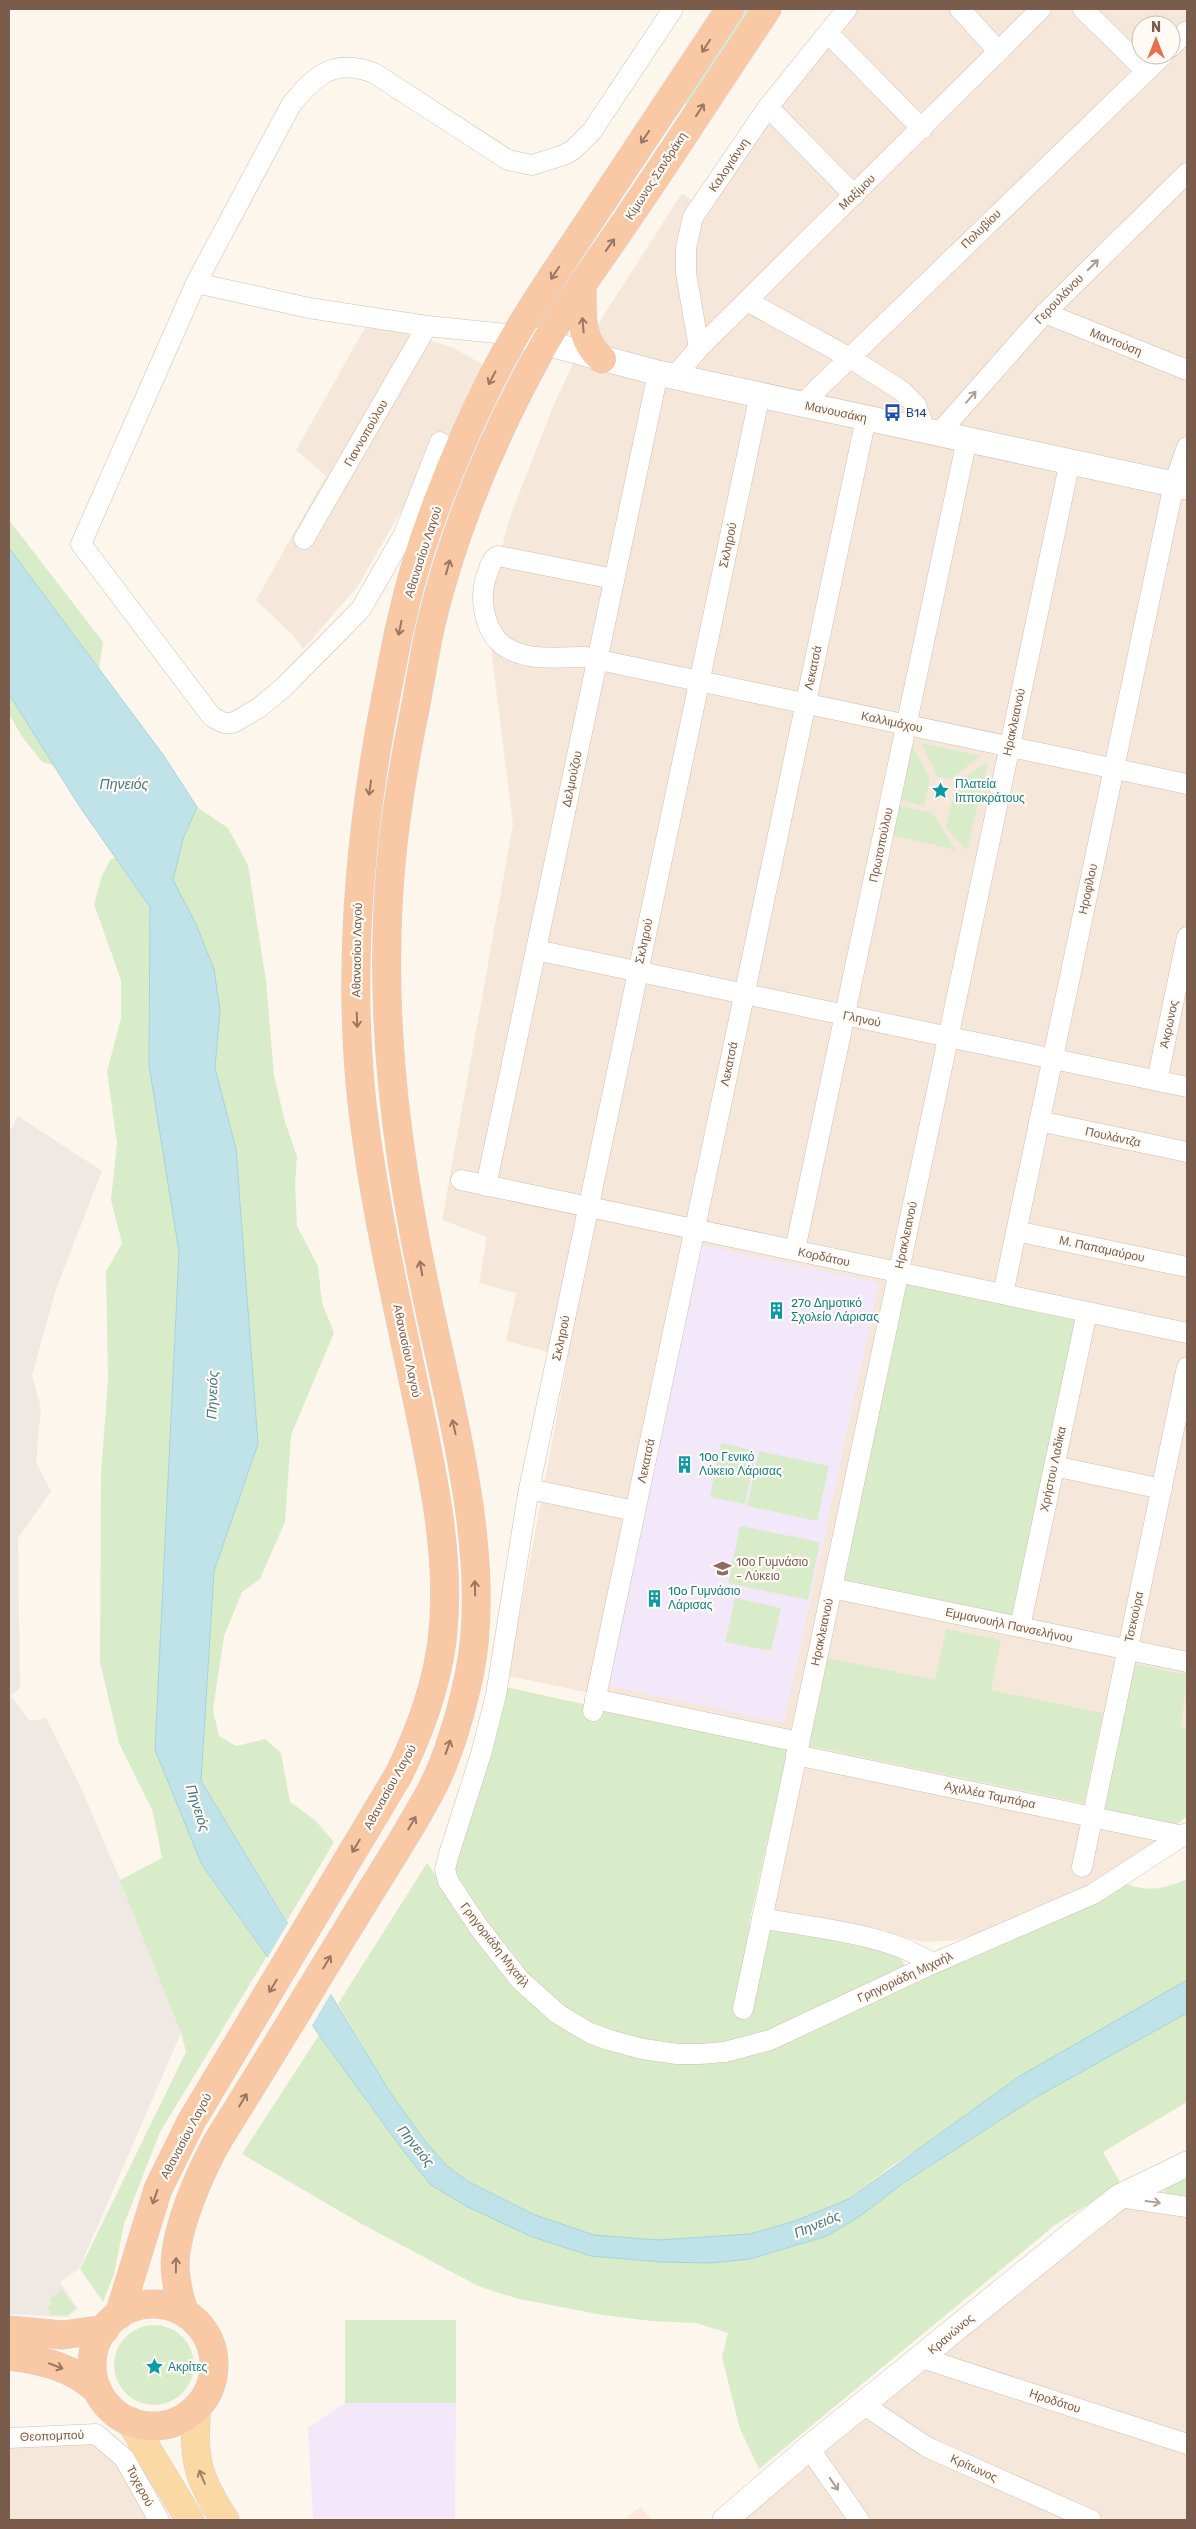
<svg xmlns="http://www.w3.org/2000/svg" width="1196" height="2529" font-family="Rubik,sans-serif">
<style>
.residential{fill:#f5e8da;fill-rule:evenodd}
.commercial{fill:#fde8e0}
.industrial{fill:#efe9e4}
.education{fill:#f3e8fa}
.green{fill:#d8ecc9}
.water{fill:#bfe3e8;stroke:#a5d3da}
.pier{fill:#fdf6ec}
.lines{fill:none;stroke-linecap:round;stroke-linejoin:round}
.minor-casing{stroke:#d1beb0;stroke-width:21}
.tertiary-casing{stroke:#d1beb0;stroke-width:26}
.primary-casing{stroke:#dad1cd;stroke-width:29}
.trunk-casing{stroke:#dad1cd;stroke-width:29}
.minor{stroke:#fff;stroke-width:20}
.tertiary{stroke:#fff;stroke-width:25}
.primary{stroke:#fbd9a5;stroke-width:28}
.trunk{stroke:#f9c8a4;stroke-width:28}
.oneway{stroke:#9a7763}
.oneway2{stroke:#af9d94}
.oneway3{stroke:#a18267}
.labels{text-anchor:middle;stroke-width:4.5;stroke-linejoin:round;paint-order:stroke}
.street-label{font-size:12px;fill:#7a5c4d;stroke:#fffaf3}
.transit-label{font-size:12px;fill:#164399;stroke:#fffaf3;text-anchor:start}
.culture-label{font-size:12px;fill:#0d838f;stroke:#fffaf3;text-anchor:start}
.education-label{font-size:12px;fill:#785e54;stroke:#fffaf3;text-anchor:start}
.water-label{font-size:14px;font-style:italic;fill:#437c86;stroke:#fffaf3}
</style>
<rect width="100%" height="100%" fill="#fdf6ec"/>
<g class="residential">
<path d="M857 9H1187V1816L1120 1873 1022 1919 958 1940 925 1942 771 1911 808 1738 508 1676 568 1357 506 1341 516 1293 479 1283 487 1237 442 1220 513 825 486 608 510 517 554 404 575 360 682 193 705 211 766 124ZM1141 25H1171V55H1141Z"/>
<polygon points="365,328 399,332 452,347 487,367 449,450 398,516 357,587 303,649 293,635 256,600 326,476 296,450"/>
<polygon points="1187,2157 1187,2520 715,2520"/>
<polygon points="97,2443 129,2473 154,2520 9,2520 9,2444"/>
</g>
<polygon class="commercial" points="640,2507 652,2520 624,2520"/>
<polygon class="industrial" points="18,1116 102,1171 56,1289 32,1375 41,1408 36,1463 51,1491 18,1538 20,1688 11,1696 30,1721 46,1718 81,1788 136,1917 181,2033 79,2269 60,2282 78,2309 67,2317 9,2314 9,1133"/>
<g class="education">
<polygon points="696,1244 879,1283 784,1723 601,1684"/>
<polygon points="345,2403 456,2403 455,2520 313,2520 308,2428"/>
</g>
<g class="green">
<polygon points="745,9 754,9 689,106 683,103"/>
<polygon points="9,520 103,642 99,669 9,548"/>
<polygon points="9,694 54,765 42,762 23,738 9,714"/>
<polygon points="921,743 981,756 950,779 938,777"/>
<polygon points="912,746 930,778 924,806 900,800"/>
<polygon points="988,762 967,850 946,828 957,782"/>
<polygon points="898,806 932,813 956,850 891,835"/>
<polygon points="197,807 228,828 248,865 266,981 274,1075 285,1122 297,1156 295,1185 297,1226 318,1266 322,1303 334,1333 291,1435 285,1522 260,1579 242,1592 224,1636 213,1710 219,1736 236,1746 265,1739 281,1753 290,1802 315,1820 334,1842 287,1921 201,1781 214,1571 258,1444 236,1149 215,1068 220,1010 173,880 183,839"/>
<polygon points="115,858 150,907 149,1065 179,1252 155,1750 202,1865 267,1956 160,2132 124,2224 114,2274 103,2302 80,2269 186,2052 181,2033 120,1880 162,1858 153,1812 119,1743 100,1662 101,1474 108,1380 106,1272 122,1243 111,1200 117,1143 107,1072 121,1018 121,980 94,904 102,876 110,860"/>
<polygon points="900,1282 1075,1321 1015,1616 838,1579"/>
<polygon points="721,1443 756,1451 745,1504 710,1497"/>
<polygon points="759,1451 829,1466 817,1521 747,1506"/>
<polygon points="740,1526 820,1542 808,1600 728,1583"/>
<polygon points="735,1598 781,1608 771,1651 725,1642"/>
<polygon points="946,1629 1001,1640 991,1690 1103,1713 1084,1803 805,1745 823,1657 935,1680"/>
<polygon points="1129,1663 1187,1675 1181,1728 1187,1730 1187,1816 1173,1827 1100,1812"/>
<polygon points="506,1687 788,1749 749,1924 889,1952 900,1957 907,1969 780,2029 706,2046 645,2042 602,2029 569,2014 538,1988 495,1939 453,1876"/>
<path d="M427 1863 464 1916 568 2029 704 2060 1127 1884C1149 1893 1166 1888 1187 1879V1980L893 2165 849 2199 795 2221 750 2234 658 2240 594 2235 535 2215 469 2182 446 2165 425 2141 390 2092 338 2004Z"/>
<polygon points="1187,2013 1187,2102 1103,2152 1121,2184 1055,2225 759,2469 740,2429 722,2357 728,2333 696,2323 651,2321 603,2315 519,2299 478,2286 360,2223 242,2154 319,2035 405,2153 431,2185 466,2206 591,2256 661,2262 711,2263 750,2259 827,2236 860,2216 905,2182 1033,2099"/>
<polygon points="1187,2176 1187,2201 1167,2199 1164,2187"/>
<polygon points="62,2290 76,2308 67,2315 51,2315 48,2307 52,2304 50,2299"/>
<rect x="345" y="2320" width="111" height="83"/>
<circle cx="154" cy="2365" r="40"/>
</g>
<polygon class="water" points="9,548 164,756 197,807 183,839 173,880 196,924 214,969 220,1010 215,1068 236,1149 258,1444 214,1571 201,1781 390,2092 425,2141 446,2165 469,2182 535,2215 594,2235 658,2240 750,2234 795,2221 849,2199 1020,2076 1187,1980 1187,2013 1033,2099 905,2182 860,2216 827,2236 750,2259 711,2263 661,2262 591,2256 530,2236 466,2206 431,2185 405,2153 319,2035 267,1956 202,1865 155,1750 179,1252 149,1065 150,907 80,807 9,694"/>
<polygon class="pier" points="290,1920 333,1990 311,2027 266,1960"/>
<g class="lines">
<defs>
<g id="minor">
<polyline points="960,9 999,52"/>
<polyline points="1083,9 1146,71"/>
<polyline points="829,34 922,129"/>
<polyline points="1171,47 1187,31"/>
<polyline points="768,107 854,195"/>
<polyline points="196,283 309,308 427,326 516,335"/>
<polyline points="747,301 850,358 902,391 916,405 925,430"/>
<polyline points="1045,313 1187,370"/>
<polyline points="699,348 686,273 686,248 693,217 768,107 847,9"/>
<polyline points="675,376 699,348 1041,9"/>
<polyline points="760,394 528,1494 496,1695 481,1754 449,1854 445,1869 448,1881 480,1929 520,1980 558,2014 590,2033 609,2040 643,2049 677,2054 699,2054 725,2052 770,2040 932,1964 1093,1894 1187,1833"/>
<polyline points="802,404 1163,55"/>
<polyline points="939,433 1045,313 1187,173"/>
<path d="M440 442 404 534 361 609 284 687 260 707 233 723H224L212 717 81 544 196 283 291 105C315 75 334 58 374 73L508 160 532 165 564 155 573 150 592 131 673 9"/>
<polyline points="304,539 427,326"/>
<path d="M614 579 498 556C492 559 490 565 488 572 477 597 484 638 511 650 532 661 562 657 585 657L1187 784"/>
<polyline points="536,950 1187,1087"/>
<polyline points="1157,1081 1187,937"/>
<polyline points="1039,1121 1187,1152"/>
<polyline points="461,1180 1187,1333"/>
<polyline points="486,1186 658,373"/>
<polyline points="1016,1231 1187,1267"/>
<polyline points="795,1250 967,439"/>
<polyline points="1003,1294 1174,484 1187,447"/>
<polyline points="1054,1466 1162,1489"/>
<polyline points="529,1489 635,1511"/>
<polyline points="832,1588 1187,1662"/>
<polyline points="1020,1627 1087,1312"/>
<polyline points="595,1699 799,1742"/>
<polyline points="593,1711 866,418"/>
<polyline points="796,1755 1183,1836"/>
<polyline points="1082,1867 1187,1367"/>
<path d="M762 1918C812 1928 892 1934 932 1964"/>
<polyline points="743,2009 1070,461"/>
<polyline points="1119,2197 1187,2207"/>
<polyline points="922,2358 1187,2444"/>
<polyline points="864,2405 927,2447 1091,2520"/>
<polyline points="9,2438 96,2434 124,2458 159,2520"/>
<polyline points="809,2448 859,2520"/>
</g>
<g id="tertiary">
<polyline points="516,335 658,373 1187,487"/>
<polyline points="725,2520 809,2448 1081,2227 1119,2197 1187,2164"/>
</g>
<g id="primary">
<path d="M197 2407C192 2457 197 2478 225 2520"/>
<polyline points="130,2421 190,2520"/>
</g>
<g id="trunk">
<path d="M582 285C583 313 578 339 602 359"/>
<circle cx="153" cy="2365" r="61"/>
<path d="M184 2312C179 2296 175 2280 175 2263 177 2225 199 2175 217 2142 262 2070 306 1997 350 1925 376 1882 404 1840 428 1796 448 1760 460 1717 469 1676 494 1558 449 1406 425 1288 395 1146 378 1009 391 864 396 810 405 757 416 704 421 677 425 651 431 624 454 528 495 432 543 346 568 302 598 263 626 221 674 151 720 79 767 9"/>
<path d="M119 2315 158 2189 191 2122 399 1774C420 1731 436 1688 442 1641 452 1556 432 1472 415 1389 395 1295 373 1199 362 1103 347 965 360 827 387 691 392 667 396 642 402 618 419 540 455 452 491 380 519 324 555 273 590 220 637 150 683 79 730 9"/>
<polyline points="9,2330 63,2335 105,2329"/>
<path d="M9 2356C42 2360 73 2367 98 2391"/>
</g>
</defs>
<use href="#minor" class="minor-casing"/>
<use href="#tertiary" class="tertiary-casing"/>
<use href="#primary" class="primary-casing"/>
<use href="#trunk" class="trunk-casing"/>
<use href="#minor" class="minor"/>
<use href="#tertiary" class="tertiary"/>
<use href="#primary" class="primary"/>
<use href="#trunk" class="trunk"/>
</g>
<defs><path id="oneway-shaft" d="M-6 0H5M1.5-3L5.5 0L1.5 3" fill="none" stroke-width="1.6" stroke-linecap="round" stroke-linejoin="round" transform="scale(1.25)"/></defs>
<g class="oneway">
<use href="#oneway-shaft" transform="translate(706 46) rotate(123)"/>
<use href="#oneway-shaft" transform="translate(700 110) rotate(-57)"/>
<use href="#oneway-shaft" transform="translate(645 137) rotate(124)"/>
<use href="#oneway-shaft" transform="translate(610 245) rotate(-55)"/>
<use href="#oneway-shaft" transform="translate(555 273) rotate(124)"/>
<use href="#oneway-shaft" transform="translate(583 325) rotate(-95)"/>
<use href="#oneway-shaft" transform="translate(492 378) rotate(118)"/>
<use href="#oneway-shaft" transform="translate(448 567) rotate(-74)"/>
<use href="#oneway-shaft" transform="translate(400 628) rotate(101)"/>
<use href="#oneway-shaft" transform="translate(370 788) rotate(98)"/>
<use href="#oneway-shaft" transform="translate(357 1020) rotate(88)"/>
<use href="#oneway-shaft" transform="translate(421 1268) rotate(-100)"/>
<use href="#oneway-shaft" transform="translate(454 1427) rotate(-102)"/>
<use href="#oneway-shaft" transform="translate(475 1588) rotate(-91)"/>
<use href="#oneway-shaft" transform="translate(448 1747) rotate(-71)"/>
<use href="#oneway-shaft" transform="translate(412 1823) rotate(-59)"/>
<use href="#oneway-shaft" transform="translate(356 1846) rotate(121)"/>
<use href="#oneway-shaft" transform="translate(327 1962) rotate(-59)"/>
<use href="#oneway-shaft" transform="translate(273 1986) rotate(121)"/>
<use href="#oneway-shaft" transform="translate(243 2100) rotate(-59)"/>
<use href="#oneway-shaft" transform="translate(155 2197) rotate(109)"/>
<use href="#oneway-shaft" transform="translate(176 2265) rotate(-89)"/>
<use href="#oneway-shaft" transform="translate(56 2366) rotate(21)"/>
</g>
<g class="oneway2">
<use href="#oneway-shaft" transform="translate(1093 265) rotate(-45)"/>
<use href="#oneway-shaft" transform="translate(971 397) rotate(-49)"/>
<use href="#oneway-shaft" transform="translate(1153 2202) rotate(8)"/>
<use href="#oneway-shaft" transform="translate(834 2484) rotate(55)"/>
</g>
<use class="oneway3" href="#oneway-shaft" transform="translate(202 2477) rotate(-113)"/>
<defs>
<symbol id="bus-bare" viewBox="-9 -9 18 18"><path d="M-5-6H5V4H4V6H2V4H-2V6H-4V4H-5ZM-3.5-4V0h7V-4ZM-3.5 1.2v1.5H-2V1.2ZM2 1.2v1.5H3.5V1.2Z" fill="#1a4fb4" stroke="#fffaf3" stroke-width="2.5" paint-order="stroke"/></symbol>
<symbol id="sight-bare" viewBox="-9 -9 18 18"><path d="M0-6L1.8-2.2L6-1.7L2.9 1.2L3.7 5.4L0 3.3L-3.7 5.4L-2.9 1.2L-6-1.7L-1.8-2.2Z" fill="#0f9aa8" stroke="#fffaf3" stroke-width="2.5" paint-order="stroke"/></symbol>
<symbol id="building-bare" viewBox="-9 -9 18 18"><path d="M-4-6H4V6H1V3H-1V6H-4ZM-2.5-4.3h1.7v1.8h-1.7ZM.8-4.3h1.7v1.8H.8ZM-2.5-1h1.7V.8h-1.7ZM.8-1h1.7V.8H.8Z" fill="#0f9aa8" stroke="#fffaf3" stroke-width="2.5" paint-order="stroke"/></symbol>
<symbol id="school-bare" viewBox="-9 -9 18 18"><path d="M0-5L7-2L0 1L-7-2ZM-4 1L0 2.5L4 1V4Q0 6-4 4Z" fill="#8d6e63" stroke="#fffaf3" stroke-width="2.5" paint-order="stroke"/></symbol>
</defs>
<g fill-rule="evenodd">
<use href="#bus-bare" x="880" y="400" width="25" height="25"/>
<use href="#sight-bare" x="928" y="778" width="25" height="25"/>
<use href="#building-bare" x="764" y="1298" width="25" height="25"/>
<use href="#building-bare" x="672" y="1452" width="25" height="25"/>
<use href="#school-bare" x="710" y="1556" width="25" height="25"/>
<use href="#building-bare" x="642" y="1586" width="25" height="25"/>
<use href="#sight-bare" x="142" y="2354" width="25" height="25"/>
</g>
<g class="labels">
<g class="street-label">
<text transform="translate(729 165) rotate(-56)" y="4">Καλογιάννη</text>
<text transform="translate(656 176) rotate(-57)" y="4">Κίμωνος Σανδράκη</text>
<text transform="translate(857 192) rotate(-44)" y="4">Μαξίμου</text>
<text transform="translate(981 229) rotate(-44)" y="4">Πολυβίου</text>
<text transform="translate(1059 299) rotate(-46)" y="4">Γερουλάνου</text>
<text transform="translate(1116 342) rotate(22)" y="4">Μαντούση</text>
<text transform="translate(836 412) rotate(12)" y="4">Μανουσάκη</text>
<text transform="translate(366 433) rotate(-60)" y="4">Γιαννοπούλου</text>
<text transform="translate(728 545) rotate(-78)" y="4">Σκληρού</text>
<text transform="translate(423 552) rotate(-72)" y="4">Αθανασίου Λαγού</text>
<text transform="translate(813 668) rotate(-78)" y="4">Λεκατσά</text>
<text transform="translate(892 722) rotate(12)" y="4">Καλλιμάχου</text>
<text transform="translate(1014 722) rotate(-78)" y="4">Ηρακλειανού</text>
<text transform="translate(572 779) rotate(-78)" y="4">Δελμούζου</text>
<text transform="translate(881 845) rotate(-78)" y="4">Πρωτοπούλου</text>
<text transform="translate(1088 889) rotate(-78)" y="4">Ηροφίλου</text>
<text transform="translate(644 941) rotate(-78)" y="4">Σκληρού</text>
<text transform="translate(357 950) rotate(-89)" y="4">Αθανασίου Λαγού</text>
<text transform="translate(862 1019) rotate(12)" y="4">Γληνού</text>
<text transform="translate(1169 1024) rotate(-78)" y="4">Άκρωνος</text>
<text transform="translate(729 1064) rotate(-78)" y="4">Λεκατσά</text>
<text transform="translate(1113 1137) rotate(12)" y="4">Πουλάντζα</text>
<text transform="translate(906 1235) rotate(-78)" y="4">Ηρακλειανού</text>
<text transform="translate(1102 1249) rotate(12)" y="4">Μ. Παπαμαύρου</text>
<text transform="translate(824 1257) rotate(12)" y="4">Κορδάτου</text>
<text transform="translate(561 1338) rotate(-78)" y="4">Σκληρού</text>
<text transform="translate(407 1351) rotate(78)" y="4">Αθανασίου Λαγού</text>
<text transform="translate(646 1461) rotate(-78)" y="4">Λεκατσά</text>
<text transform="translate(1053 1469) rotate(-78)" y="4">Χρήστου Λαδίκα</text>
<text transform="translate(1134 1617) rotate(-78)" y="4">Τσεκούρα</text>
<text transform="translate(1009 1625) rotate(12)" y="4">Εμμανουήλ Πανσελήνου</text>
<text transform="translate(822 1632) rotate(-78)" y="4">Ηρακλειανού</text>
<text transform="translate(390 1787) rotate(-61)" y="4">Αθανασίου Λαγού</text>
<text transform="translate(990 1795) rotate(12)" y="4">Αχιλλέα Ταμπάρα</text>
<text transform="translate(495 1945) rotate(52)" y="4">Γρηγοριάδη Μιχαήλ</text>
<text transform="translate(905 1977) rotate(-25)" y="4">Γρηγοριάδη Μιχαήλ</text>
<text transform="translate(186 2136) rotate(-62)" y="4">Αθανασίου Λαγού</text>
<text transform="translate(951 2334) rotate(-40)" y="4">Κρανώνος</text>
<text transform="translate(1055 2401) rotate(18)" y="4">Ηροδότου</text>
<text transform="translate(52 2436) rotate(-2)" y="4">Θεοπομπού</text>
<text transform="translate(974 2468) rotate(24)" y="4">Κρίτωνος</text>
<text transform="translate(140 2486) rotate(62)" y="4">Τυχερού</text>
</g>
<g class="transit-label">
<text x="906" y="417">Β14</text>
</g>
<g class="culture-label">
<text x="955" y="788">Πλατεία<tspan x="955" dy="14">Ιπποκράτους</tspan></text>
<text x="791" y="1307">27ο Δημοτικό<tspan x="791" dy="14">Σχολείο Λάρισας</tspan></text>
<text x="699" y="1461">10ο Γενικό<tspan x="699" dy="14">Λύκειο Λάρισας</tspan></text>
<text x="668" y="1595">10o Γυμνάσιο<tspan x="668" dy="14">Λάρισας</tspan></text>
<text x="168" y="2371">Ακρίτες</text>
</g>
<g class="education-label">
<text x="736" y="1566">10ο Γυμνάσιο<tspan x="736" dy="14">- Λύκειο</tspan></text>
</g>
<g class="water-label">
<text x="124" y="789">Πηνειός</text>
<text transform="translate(212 1395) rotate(-88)" y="5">Πηνειός</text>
<text transform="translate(198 1808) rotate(72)" y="5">Πηνειός</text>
<text transform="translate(416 2146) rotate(51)" y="5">Πηνειός</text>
<text transform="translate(817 2224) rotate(-23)" y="5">Πηνειός</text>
</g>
</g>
<rect width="1196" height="2529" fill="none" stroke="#7a5c4d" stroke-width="20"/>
<g transform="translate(1156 40)"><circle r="24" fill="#fffaf3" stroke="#cabbb1"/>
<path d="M0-4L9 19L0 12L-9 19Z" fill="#e76f51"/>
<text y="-8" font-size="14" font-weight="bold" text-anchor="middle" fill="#7a5c4d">N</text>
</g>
</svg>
